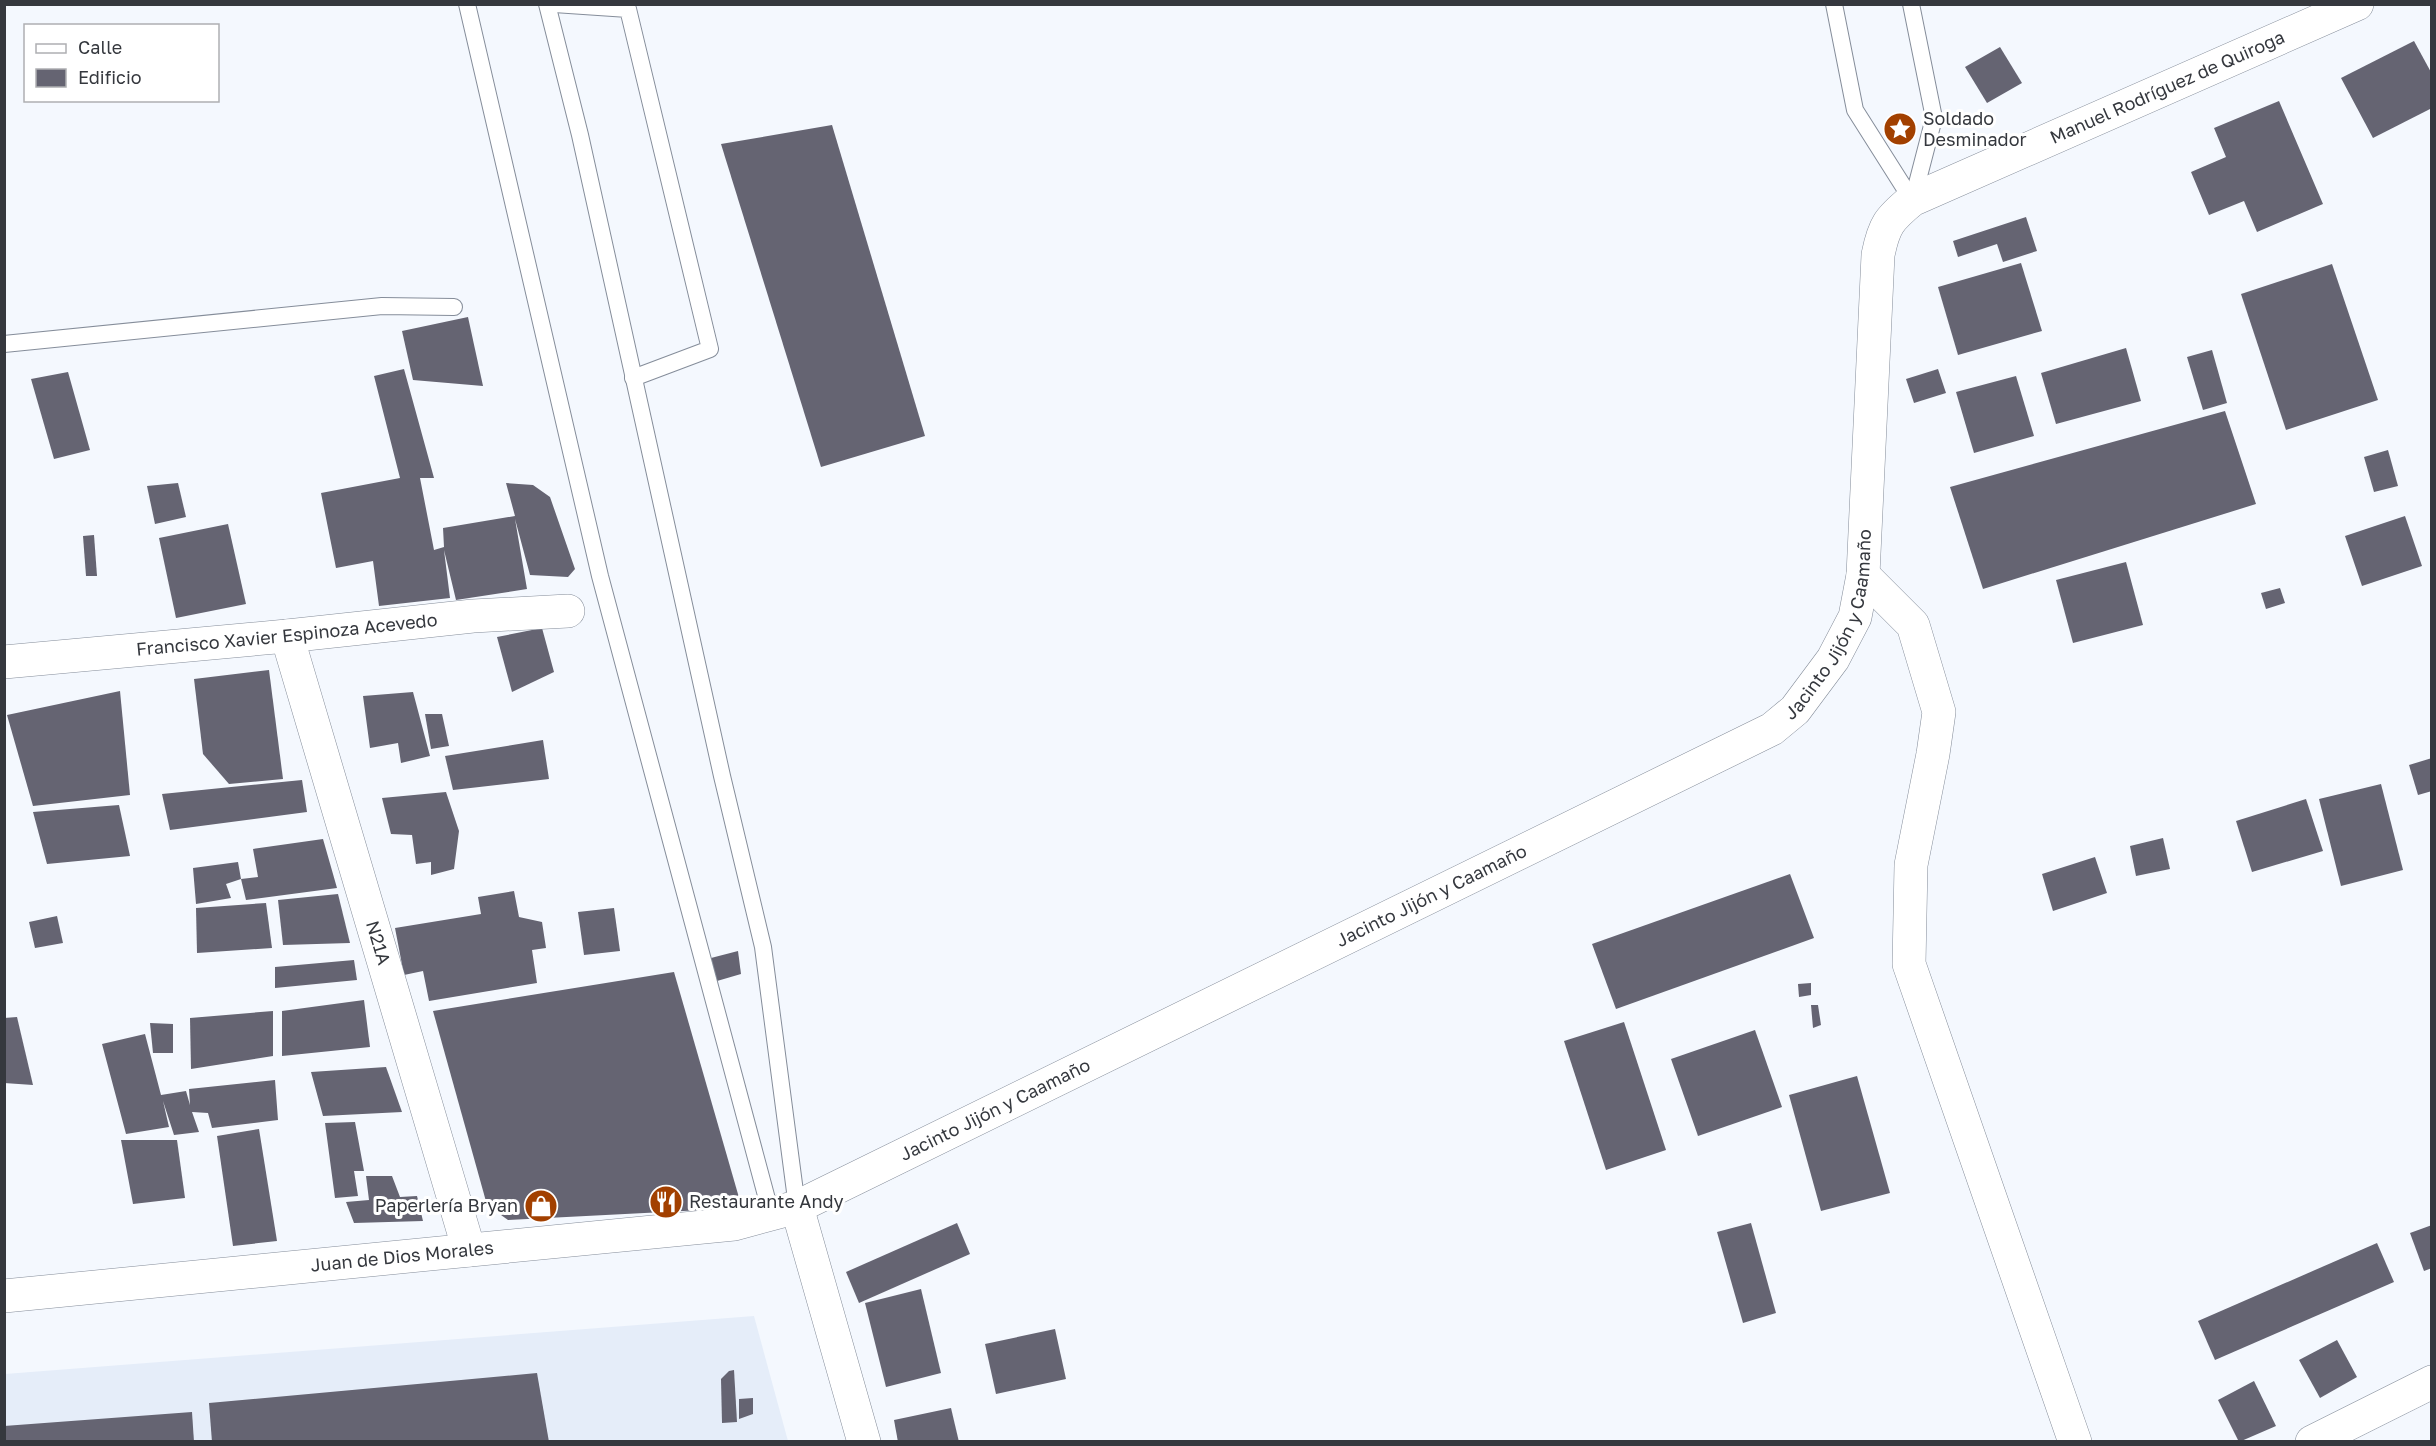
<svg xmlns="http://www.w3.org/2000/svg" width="2436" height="1446" font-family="'Golos Text',sans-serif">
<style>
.built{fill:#e5edf9}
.building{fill:#656472}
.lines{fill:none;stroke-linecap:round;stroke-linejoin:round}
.lane-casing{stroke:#858d9a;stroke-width:18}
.street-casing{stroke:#858d9a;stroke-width:34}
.secondary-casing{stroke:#858d9a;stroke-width:34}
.lane{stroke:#fff;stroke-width:16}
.street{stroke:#fff;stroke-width:33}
.secondary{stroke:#fff;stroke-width:33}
.labels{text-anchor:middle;stroke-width:6;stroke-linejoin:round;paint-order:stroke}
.street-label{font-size:18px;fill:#35383e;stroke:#fff}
.poi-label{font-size:18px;fill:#35383e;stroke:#fff;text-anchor:start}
</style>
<rect width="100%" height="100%" fill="#f4f8fe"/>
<polygon class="built" points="754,1316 788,1441 5,1442 5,1374"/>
<g class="building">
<polygon points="2414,41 2432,74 2432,108 2373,138 2341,78"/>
<polygon points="2000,47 2022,83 1987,103 1965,67"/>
<polygon points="2279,101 2323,204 2257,232 2244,201 2209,215 2191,172 2226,157 2214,128"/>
<polygon points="832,125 925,436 821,467 721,144"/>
<polygon points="2026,217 2037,251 2003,262 1997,244 1958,257 1953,241"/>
<polygon points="2021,263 2042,331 1958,355 1938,287"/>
<polygon points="2332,264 2378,400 2286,430 2241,294"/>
<polygon points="468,317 483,386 413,380 402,331"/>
<polygon points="2126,348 2141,401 2056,424 2041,373"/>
<polygon points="2212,350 2227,403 2203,410 2187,357"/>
<polygon points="404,369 434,478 420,478 434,550 444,547 443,528 515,516 506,483 533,485 550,497 575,569 568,577 530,575 515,519 527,589 456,600 444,550 450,598 379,606 373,561 336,568 321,493 400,478 374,376"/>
<polygon points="1938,369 1946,393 1914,403 1906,379"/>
<polygon points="68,372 90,450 54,459 31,379"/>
<polygon points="2016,376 2034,436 1974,453 1956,392"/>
<polygon points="2225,411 2256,504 1983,589 1950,487"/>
<polygon points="2388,450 2398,486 2374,492 2364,457"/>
<polygon points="178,483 186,517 155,524 147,486"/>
<polygon points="2405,516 2422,566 2362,586 2345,536"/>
<polygon points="228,524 246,604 176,618 159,538"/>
<polygon points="94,535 97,576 86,576 83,536"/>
<polygon points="2126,562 2143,625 2073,643 2056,580"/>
<polygon points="2280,588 2285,603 2266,609 2261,593"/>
<polygon points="542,628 554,672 512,692 497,637"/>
<polygon points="269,670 283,779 229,784 203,754 194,679"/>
<polygon points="120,691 130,795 33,806 7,715"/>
<polygon points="413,692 430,756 401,763 398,743 370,748 363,696"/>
<polygon points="425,714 442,714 449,746 431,749"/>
<polygon points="543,740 549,779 453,790 445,756"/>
<polygon points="2432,758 2432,791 2418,795 2409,765"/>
<polygon points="302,780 307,812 170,830 162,794"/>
<polygon points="2381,784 2403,870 2341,886 2319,799"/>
<polygon points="446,792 459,831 454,869 431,875 431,862 416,864 412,835 391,834 382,798"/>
<polygon points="2306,799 2323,851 2252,872 2236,821"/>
<polygon points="119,805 130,856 47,864 33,812"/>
<polygon points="2163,838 2170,869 2136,876 2130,846"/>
<polygon points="323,839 337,888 246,900 241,879 258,877 253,849"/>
<polygon points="2095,857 2107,893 2053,911 2042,874"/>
<polygon points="238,862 241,879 226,884 231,898 196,904 193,868"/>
<polygon points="1790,874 1814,938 1616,1009 1592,944"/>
<polygon points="514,891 519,917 542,922 546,948 532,950 537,983 429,1001 423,971 404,975 395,928 481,914 478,897"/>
<polygon points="338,894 350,943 283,945 278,900"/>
<polygon points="266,903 272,948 197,953 196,908"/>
<polygon points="614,908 620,951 584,955 578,912"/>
<polygon points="57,916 63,943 35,948 29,922"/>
<polygon points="738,951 741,974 717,981 711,958"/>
<polygon points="354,960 357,980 275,988 275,967"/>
<polygon points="674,972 742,1208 508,1220 487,1205 433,1011"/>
<polygon points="1811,983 1811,995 1799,997 1798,984"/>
<polygon points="364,1000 370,1047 282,1056 282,1011"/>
<polygon points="1811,1005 1818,1005 1821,1025 1813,1028"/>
<polygon points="273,1011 273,1056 191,1069 190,1018"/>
<polygon points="17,1017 33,1085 4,1083 4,1018"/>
<polygon points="1624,1022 1666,1150 1606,1170 1564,1041"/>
<polygon points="150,1023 173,1024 173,1053 153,1053"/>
<polygon points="1755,1030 1782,1107 1698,1136 1671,1059"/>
<polygon points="145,1034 161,1095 186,1091 190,1105 189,1089 275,1080 278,1120 212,1128 208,1113 192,1112 199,1132 174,1135 163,1101 169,1127 126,1134 102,1044"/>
<polygon points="386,1067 402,1112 323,1116 311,1072"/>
<polygon points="1857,1076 1890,1193 1821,1211 1789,1095"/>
<polygon points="355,1122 364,1171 354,1171 358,1196 335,1198 325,1123"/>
<polygon points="259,1129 277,1241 233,1246 217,1136"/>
<polygon points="121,1140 177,1140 185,1198 133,1204"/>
<polygon points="366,1176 392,1176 400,1197 417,1196 423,1221 354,1223 346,1202 369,1200"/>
<polygon points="957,1223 970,1254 859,1303 846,1272"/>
<polygon points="1751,1223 1776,1313 1743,1323 1717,1232"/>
<polygon points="2432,1225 2432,1268 2424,1271 2410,1233"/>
<polygon points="2377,1243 2394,1282 2215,1360 2198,1321"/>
<polygon points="921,1289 941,1373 886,1387 865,1303"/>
<polygon points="1055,1329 1066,1379 996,1394 985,1344"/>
<polygon points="2337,1340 2357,1377 2320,1398 2299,1360"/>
<polygon points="734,1370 737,1422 722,1423 721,1379 729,1371"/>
<polygon points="537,1373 549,1442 212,1442 209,1403"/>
<polygon points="2254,1381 2276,1426 2239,1442 2218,1400"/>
<polygon points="753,1398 753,1414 739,1419 739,1399"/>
<polygon points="951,1408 959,1442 898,1442 894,1420"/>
<polygon points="192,1412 194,1442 4,1442 4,1426"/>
</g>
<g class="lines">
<defs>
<g id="lane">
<polyline points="467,4 600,576 771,1214"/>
<polyline points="547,4 580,135 722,776 763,947 797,1207"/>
<polyline points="554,4 628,9 710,349 633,378"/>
<polyline points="1834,4 1855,110 1912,200"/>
<polyline points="1911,4 1934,118 1913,199"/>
<polyline points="4,344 382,306 454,307"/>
</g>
<g id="street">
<polyline points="1863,575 1913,625 1939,712 1933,754 1911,865 1909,964 2075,1442"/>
<path id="s1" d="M287 636 469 1250"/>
<path id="s2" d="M4 662 287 636 473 616 568 611"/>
<path id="s3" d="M4 1296 734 1224 797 1207"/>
<polyline points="2312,1442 2432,1382"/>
</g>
<g id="secondary">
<path id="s4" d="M864 1442 797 1207 1772 729 1795 710 1833 659 1855 617 1863 575 1878 255C1884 225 1889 219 1912 200L2357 4"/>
</g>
</defs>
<use href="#lane" class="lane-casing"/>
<use href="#street" class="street-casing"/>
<use href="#secondary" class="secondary-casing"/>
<use href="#lane" class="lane"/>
<use href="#street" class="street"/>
<use href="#secondary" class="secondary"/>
</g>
<defs>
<symbol id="sight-disc" viewBox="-11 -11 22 22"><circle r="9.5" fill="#a24000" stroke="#fff"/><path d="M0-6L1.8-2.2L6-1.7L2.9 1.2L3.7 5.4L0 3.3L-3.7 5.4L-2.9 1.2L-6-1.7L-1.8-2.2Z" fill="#fff"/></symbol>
<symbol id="restaurant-disc" viewBox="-11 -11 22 22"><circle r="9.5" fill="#a24000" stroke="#fff"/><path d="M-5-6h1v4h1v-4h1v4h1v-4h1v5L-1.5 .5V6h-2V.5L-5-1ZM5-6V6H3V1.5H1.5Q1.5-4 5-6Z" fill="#fff"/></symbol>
<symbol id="shop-disc" viewBox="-11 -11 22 22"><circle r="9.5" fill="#a24000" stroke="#fff"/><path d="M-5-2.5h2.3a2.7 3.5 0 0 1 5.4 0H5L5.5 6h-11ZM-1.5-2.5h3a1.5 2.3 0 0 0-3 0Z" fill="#fff"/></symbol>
</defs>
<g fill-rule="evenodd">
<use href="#sight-disc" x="1881" y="110" width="38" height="38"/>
<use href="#restaurant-disc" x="647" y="1183" width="38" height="38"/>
<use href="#shop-disc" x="522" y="1187" width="38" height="38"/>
</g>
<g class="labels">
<g class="street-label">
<text dy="6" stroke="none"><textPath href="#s4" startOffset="2180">Manuel Rodríguez de Quiroga</textPath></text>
<text dy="6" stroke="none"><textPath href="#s4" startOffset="1455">Jacinto Jijón y Caamaño</textPath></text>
<text dy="6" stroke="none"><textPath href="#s2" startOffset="284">Francisco Xavier Espinoza Acevedo</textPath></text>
<text dy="6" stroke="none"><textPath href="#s4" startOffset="951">Jacinto Jijón y Caamaño</textPath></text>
<text dy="6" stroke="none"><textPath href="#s1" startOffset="320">N21A</textPath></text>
<text dy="6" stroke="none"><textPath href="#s4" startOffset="465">Jacinto Jijón y Caamaño</textPath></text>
<text dy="6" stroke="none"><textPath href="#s3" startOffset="400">Juan de Dios Morales</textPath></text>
</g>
<g class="poi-label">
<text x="1923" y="125">Soldado<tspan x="1923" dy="21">Desminador</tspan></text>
<text x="689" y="1208">Restaurante Andy</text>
<text x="518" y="1212" text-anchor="end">Paperlería Bryan</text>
</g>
</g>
<rect width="2436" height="1446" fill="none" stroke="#35383e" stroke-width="12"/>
<rect x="24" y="24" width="195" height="78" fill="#ffffff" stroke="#aeafb2" stroke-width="1.5"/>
<rect x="36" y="44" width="30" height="9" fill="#ffffff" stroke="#aeafb2" stroke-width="1.5"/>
<text x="78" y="54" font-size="18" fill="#35383e">Calle</text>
<rect x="36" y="69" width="30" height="18" fill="#656472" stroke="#aeafb2" stroke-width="1.5"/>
<text x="78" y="84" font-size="18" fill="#35383e">Edificio</text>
</svg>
